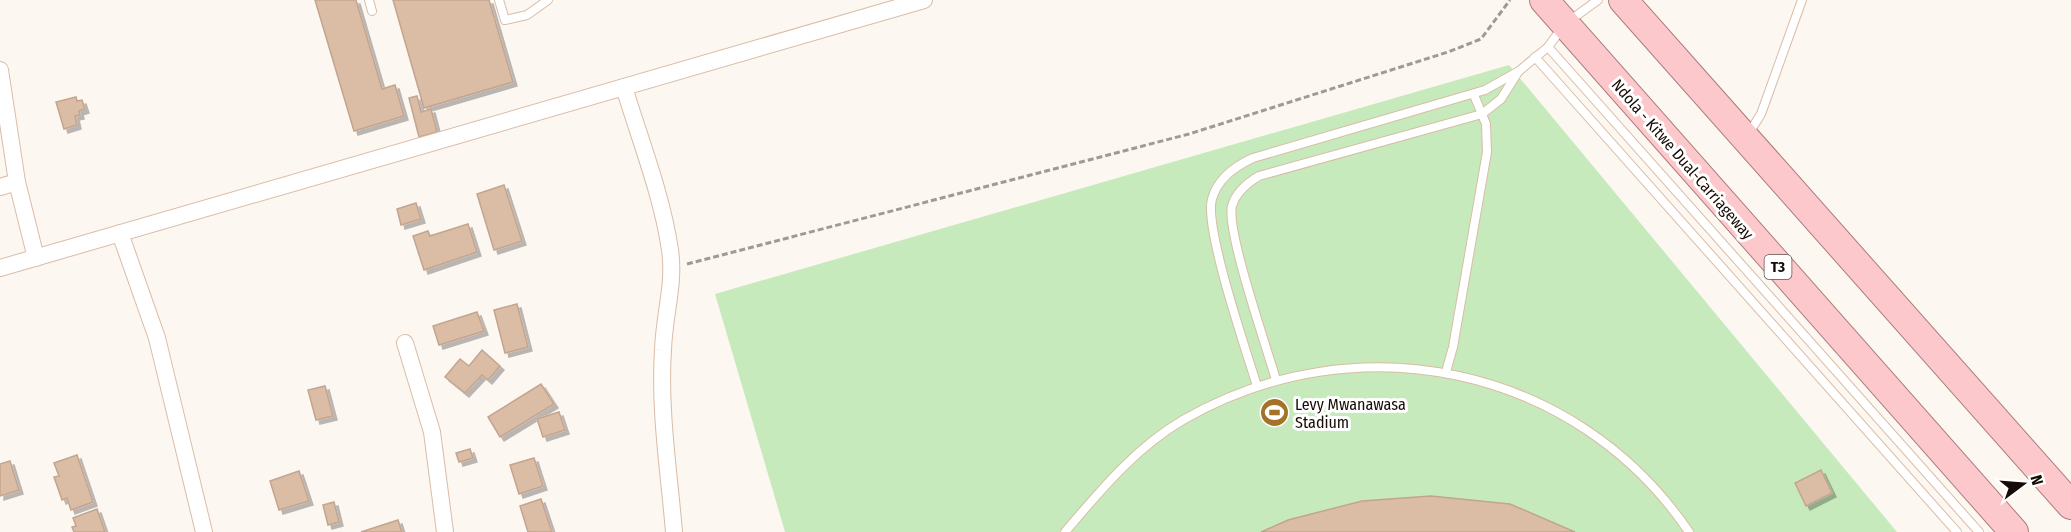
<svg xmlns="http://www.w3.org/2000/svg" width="2071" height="532" font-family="'Fira Sans Condensed',sans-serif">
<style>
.green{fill:#c7eabd}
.building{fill:#dbbda6;stroke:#c3a58f;stroke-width:1.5;filter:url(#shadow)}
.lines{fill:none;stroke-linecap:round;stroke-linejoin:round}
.service-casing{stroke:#dabca5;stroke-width:10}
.minor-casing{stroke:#dabca5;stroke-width:18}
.trunk-casing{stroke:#ac7d7d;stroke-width:30}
.path{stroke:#a19a94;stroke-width:3;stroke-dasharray:6 3;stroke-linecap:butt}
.service{stroke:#fff;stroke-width:8}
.minor{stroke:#fff;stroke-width:16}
.trunk{stroke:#fcc8cb;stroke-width:28}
.labels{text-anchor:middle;stroke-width:6;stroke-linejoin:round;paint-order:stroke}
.shield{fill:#fff;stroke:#5c5550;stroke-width:1.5}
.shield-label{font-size:15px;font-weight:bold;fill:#160c05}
.street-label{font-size:16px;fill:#160c05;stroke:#fff}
.poi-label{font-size:16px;fill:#160c05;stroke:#fff;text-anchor:start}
</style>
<defs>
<filter id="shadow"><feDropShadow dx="4" dy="4" stdDeviation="0" flood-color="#0004"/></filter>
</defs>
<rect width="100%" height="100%" fill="#fdf7f2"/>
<polygon class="green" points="1509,65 1897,532 785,532 715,294"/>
<g class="building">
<polygon points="315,0 356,0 382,89 395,85 404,116 354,131"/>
<polygon points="393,0 489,0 513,82 424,108"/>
<polygon points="417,96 421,112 431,109 437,132 419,137 409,98"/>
<polygon points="76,97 77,101 82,100 85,109 79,111 80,115 75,116 77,125 64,129 56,102"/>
<polygon points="504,185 522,241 494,250 477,194"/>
<polygon points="416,203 421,219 401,225 397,209"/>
<polygon points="468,224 477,252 424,270 413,236 428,231 430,236"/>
<polygon points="517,304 528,347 505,353 494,310"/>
<polygon points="477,312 484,331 439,345 433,326"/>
<polygon points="482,350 500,366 488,380 482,375 465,393 445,377 460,359 469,366"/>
<polygon points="541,384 554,404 500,437 488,417"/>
<polygon points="325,386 333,416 316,420 308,390"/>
<polygon points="559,412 565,430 543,437 537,419"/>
<polygon points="470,449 473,458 459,462 456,453"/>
<polygon points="77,455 93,502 71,510 67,498 62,500 54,477 59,476 54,463"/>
<polygon points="534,458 543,486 519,494 510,465"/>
<polygon points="10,461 19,490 0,496 0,464"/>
<polygon points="1821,470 1832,493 1806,506 1795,483"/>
<polygon points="299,471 309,501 279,510 270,481"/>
<polygon points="1431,496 1510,504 1575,532 1261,532 1288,520 1362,501"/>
<polygon points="541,499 552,532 528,532 520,506"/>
<polygon points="334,502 339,522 328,525 323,505"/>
<polygon points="97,509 105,532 74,532 72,527 76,526 73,518"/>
<polygon points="398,520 402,532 361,532"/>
</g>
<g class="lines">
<defs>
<g id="service">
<polyline points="369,0 372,11"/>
<polyline points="499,0 505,20 527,15 548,0"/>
<polyline points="1548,47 1979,532"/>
<polyline points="1535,57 1957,532"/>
<polyline points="1749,133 1761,114 1802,0"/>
<polyline points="1446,372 1453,347 1487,152 1486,124 1474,95"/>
<path d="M1276 380C1267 348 1226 231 1232 206 1236 192 1247 183 1259 176L1482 114 1501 99 1518 72"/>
<path d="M1257 386C1246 350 1204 228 1212 199 1218 178 1235 166 1253 158L1485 90 1519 71 1548 47 1565 24 1598 0"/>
<path d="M1065 532C1100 491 1135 448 1183 420 1356 320 1576 365 1689 532"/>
</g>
<g id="minor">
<polyline points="0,70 17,182 36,258"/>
<path d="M624 87C640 140 662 195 670 250 675 284 664 315 663 350 659 410 669 472 674 532"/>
<polyline points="0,187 17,182"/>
<polyline points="120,233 157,338 204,532"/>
<polyline points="0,268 924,0"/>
<polyline points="405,343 432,432 445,532"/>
</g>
<g id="trunk">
<polyline points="1544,0 2014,532"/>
<polyline points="1623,0 2071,505"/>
</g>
</defs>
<use href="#service" class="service-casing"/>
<use href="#minor" class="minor-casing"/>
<use href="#trunk" class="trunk-casing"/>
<polyline class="path" points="687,264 1189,134 1448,52 1481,39 1510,0"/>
<use href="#service" class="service"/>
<use href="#minor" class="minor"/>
<use href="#trunk" class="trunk"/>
</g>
<defs>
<symbol id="stadium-disc" viewBox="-11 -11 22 22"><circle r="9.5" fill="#a37427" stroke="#fff"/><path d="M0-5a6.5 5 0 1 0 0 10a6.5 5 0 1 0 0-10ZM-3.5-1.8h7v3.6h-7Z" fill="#fff"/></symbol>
</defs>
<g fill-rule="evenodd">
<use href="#stadium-disc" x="1258" y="396" width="33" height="33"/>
</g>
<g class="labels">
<rect class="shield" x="1764.5" y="255" width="27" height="24" rx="4.5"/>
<g class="shield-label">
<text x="1778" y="272">T3</text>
</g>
<g class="street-label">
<text transform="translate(1683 159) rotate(49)" y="6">Ndola - Kitwe Dual-Carriageway</text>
</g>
<g class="poi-label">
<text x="1295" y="410">Levy Mwanawasa<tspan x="1295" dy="18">Stadium</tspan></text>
</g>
</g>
<g transform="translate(2023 484) rotate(74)" stroke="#ffffff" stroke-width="4.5" paint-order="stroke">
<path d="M0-4.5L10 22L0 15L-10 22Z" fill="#160c05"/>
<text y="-9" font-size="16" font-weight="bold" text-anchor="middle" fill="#160c05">N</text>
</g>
</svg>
